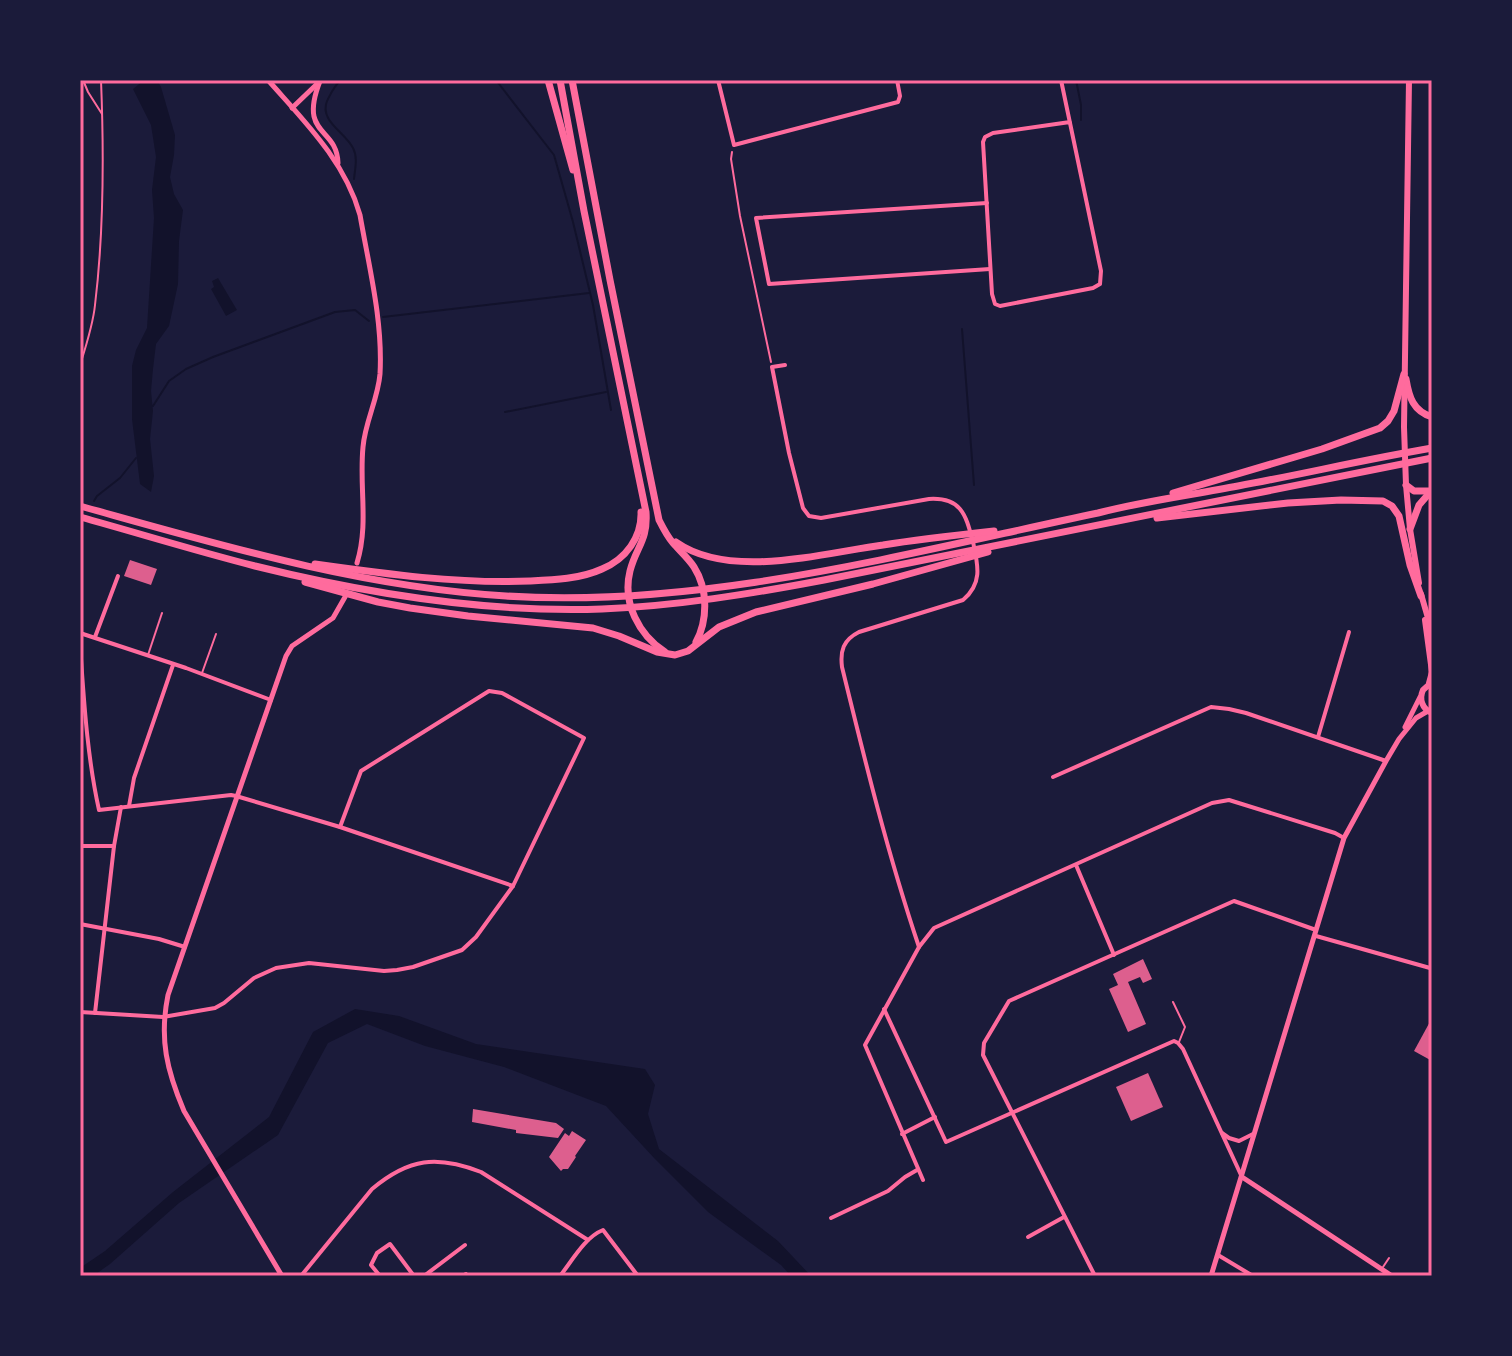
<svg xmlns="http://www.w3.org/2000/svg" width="1512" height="1356" font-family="'Archivo Narrow',sans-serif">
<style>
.water{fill:#12122b}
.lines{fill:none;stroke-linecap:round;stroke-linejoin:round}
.stream{stroke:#12122b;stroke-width:2}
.building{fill:#dd5f8e}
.path{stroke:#ff6b9d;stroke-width:2}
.service{stroke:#ff6b9d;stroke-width:2}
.minor{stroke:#ff6b9d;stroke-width:4}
.tertiary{stroke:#ff6b9d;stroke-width:5}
.secondary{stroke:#ff6b9d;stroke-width:6}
.motorway{stroke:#ff6b9d;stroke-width:7}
.neatline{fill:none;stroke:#ff6b9d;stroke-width:3}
</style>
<rect width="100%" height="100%" fill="#1b1b3a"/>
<g class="water">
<polygon points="144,80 157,80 161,87 175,135 174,155 170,177 174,194 183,210 179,241 178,284 169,326 156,344 153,369 151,391 153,411 150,439 154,476 151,492 140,484 132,419 132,366 136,350 147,328 154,218 152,190 156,157 151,125 133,89"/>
<polygon points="218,278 237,310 226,316 211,289 214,287 212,281"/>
<polygon points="355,1009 399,1016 476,1044 645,1069 655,1085 648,1114 659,1149 778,1241 811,1276 791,1276 781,1265 708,1212 655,1159 606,1106 504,1067 425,1046 367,1024 328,1043 278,1135 179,1203 110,1264 93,1276 80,1276 80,1268 105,1251 173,1192 269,1117 313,1032"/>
</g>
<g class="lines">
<g class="stream">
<path d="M341 80C334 86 331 93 327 101 319 121 345 132 353 148 358 157 355 169 354 179"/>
<polyline points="496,80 554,155 573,222 593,305 611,410"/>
<polyline points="1076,80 1081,105 1081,120"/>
<polyline points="383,317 589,293"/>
<polyline points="962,329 974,485"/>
<polyline points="153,406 169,381 186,369 213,357 335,312 355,310 369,321"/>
<polyline points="505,412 606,392"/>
<polyline points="94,501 97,496 120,478 136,458"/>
<polyline points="80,525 82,522"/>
</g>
</g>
<g class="building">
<polygon points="130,560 157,569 151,585 124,576"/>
<polygon points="1143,959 1152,979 1143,983 1140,977 1128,982 1146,1024 1128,1032 1109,989 1118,985 1113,974"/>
<polygon points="1432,1018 1432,1061 1414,1051"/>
<polygon points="1148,1073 1163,1107 1131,1121 1116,1087"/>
<polygon points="473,1109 556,1123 564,1129 558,1138 516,1133 516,1130 472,1122"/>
<polygon points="572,1131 586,1140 575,1156 576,1157 568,1169 563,1169 561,1171 549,1157 565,1133 569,1136"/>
</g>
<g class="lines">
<g class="path">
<polyline points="83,80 88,92 102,114"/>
<polyline points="732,152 731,159 740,216 771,362"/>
<path d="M80 365C86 346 93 325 95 305 104 231 104 154 101 80"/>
</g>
<g class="service">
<polyline points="148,655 162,613"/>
<polyline points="202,673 216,634"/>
<polyline points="1173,1002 1185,1027 1179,1042"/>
<polyline points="1383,1267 1389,1258"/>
</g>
<g class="minor">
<polyline points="718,80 734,145 898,102 900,96 897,80"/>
<polyline points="1061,80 1101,271 1100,284 1093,288 1000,306 995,304 992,294 983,142 985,137 993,133 1070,122"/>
<polyline points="987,203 756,218 769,284 990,269"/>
<polyline points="1431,310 1432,310"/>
<path d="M785 365 772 367 789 453 803 508 809 516 821 518 929 499C962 497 966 516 973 542 978 565 983 583 963 600L859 632C843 640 840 651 842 667 865 761 888 855 919 947"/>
<polyline points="80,633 186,668 271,700"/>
<polyline points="95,637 118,576"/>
<path d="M80 645C84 700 87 756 99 810L231 795 236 796 340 827 513 886"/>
<polyline points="1318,737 1349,632"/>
<polyline points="1053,777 1211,707 1229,709 1246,713 1386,761"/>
<polyline points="129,806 134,778 173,665"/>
<polyline points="80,846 114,846"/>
<polyline points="1076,865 1114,955"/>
<polyline points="80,924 159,939 185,947"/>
<polyline points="1316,936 1430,968"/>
<polyline points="884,1009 946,1142 1174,1041 1178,1043 1183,1049 1241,1175"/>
<polyline points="80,1012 163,1017 215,1008 224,1003 254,978 276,968 309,963 384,971 397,970 413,967 462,950 476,937 513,886 584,738 502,693 489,691 361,771 340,827"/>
<polyline points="95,1013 114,846 121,807"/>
<polyline points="1222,1133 1229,1138 1239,1141 1253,1134"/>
<polyline points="902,1134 935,1117"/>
<polyline points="923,1180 865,1045 919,947 934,928 1212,803 1229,800 1335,833 1344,838"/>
<polyline points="831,1218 888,1191 905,1177 917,1170"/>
<polyline points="1028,1237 1064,1217"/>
<polyline points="1218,1255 1253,1276"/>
<path d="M301 1276 372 1189C409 1158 437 1155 481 1172L588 1240"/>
<polyline points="380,1276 371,1265 377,1253 390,1244 414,1276"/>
<polyline points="424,1276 465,1245"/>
<polyline points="463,1276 466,1274 467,1276"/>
<path d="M560 1276C572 1261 585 1237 603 1230L638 1276"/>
<polyline points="1095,1276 983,1055 984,1043 1009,1001 1234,901 1316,930"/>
</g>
<g class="tertiary">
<path d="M268 80C304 121 345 161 360 215 369 267 383 321 380 374 378 399 365 422 363 447 359 488 369 523 357 563"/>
<path d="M320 81C298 137 337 126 338 163"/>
<polyline points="292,108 318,83"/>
<polyline points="1405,727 1420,697"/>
<polyline points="1242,1177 1392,1276"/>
<path d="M282 1276 184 1111C167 1071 159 1039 168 995L286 656 292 646 333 618 345 597"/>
<polyline points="1211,1276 1344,838 1386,761 1399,739 1416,718 1428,711"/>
</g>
<g class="secondary">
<polyline points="1409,80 1404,427 1406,485 1410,529 1419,583"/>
<polyline points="1421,594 1432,632"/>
<polyline points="1425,620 1432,672 1429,683"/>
<path d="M1432 682 1423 690C1419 699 1422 709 1432 713"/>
</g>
<g class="motorway">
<polyline points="548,80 573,170"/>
<path d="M560 80 584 211 646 512C648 541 636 547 630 571 622 603 639 635 665 652"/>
<path d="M572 80 610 280 659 520C663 528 667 536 673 543 680 551 688 558 694 567 708 589 708 620 696 642"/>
<path d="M1406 379C1409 397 1413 411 1432 417"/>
<polyline points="1406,485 1414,491 1429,491"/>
<polyline points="1173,493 1322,449 1380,428 1388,421 1394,411 1404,374"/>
<path d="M80 506C220 545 360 587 506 596 702 609 907 553 1098 513 1144 501 1191 495 1238 486 1303 474 1367 459 1432 448"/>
<path d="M80 517C138 533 196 551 255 566 368 594 485 613 602 609 677 606 750 594 824 580L1432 458"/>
<polyline points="1157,518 1288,503 1341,500 1383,501 1392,506 1399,516 1410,565 1421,596"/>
<polyline points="1410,529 1419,505 1432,490"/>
<path d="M676 542C730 580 823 553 883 545 920 539 957 535 994 531"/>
<path d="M315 564C386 574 458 584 530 581 554 580 580 579 602 569 626 559 642 537 641 512"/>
<polyline points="305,582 378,602 410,608 468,616 593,628 619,636 657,652 675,655 688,651 719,627 756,612 873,584 988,552"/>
</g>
</g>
<rect width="1512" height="1356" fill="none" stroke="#1b1b3a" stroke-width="164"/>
<rect x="82" y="82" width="1348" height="1192" class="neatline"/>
</svg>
